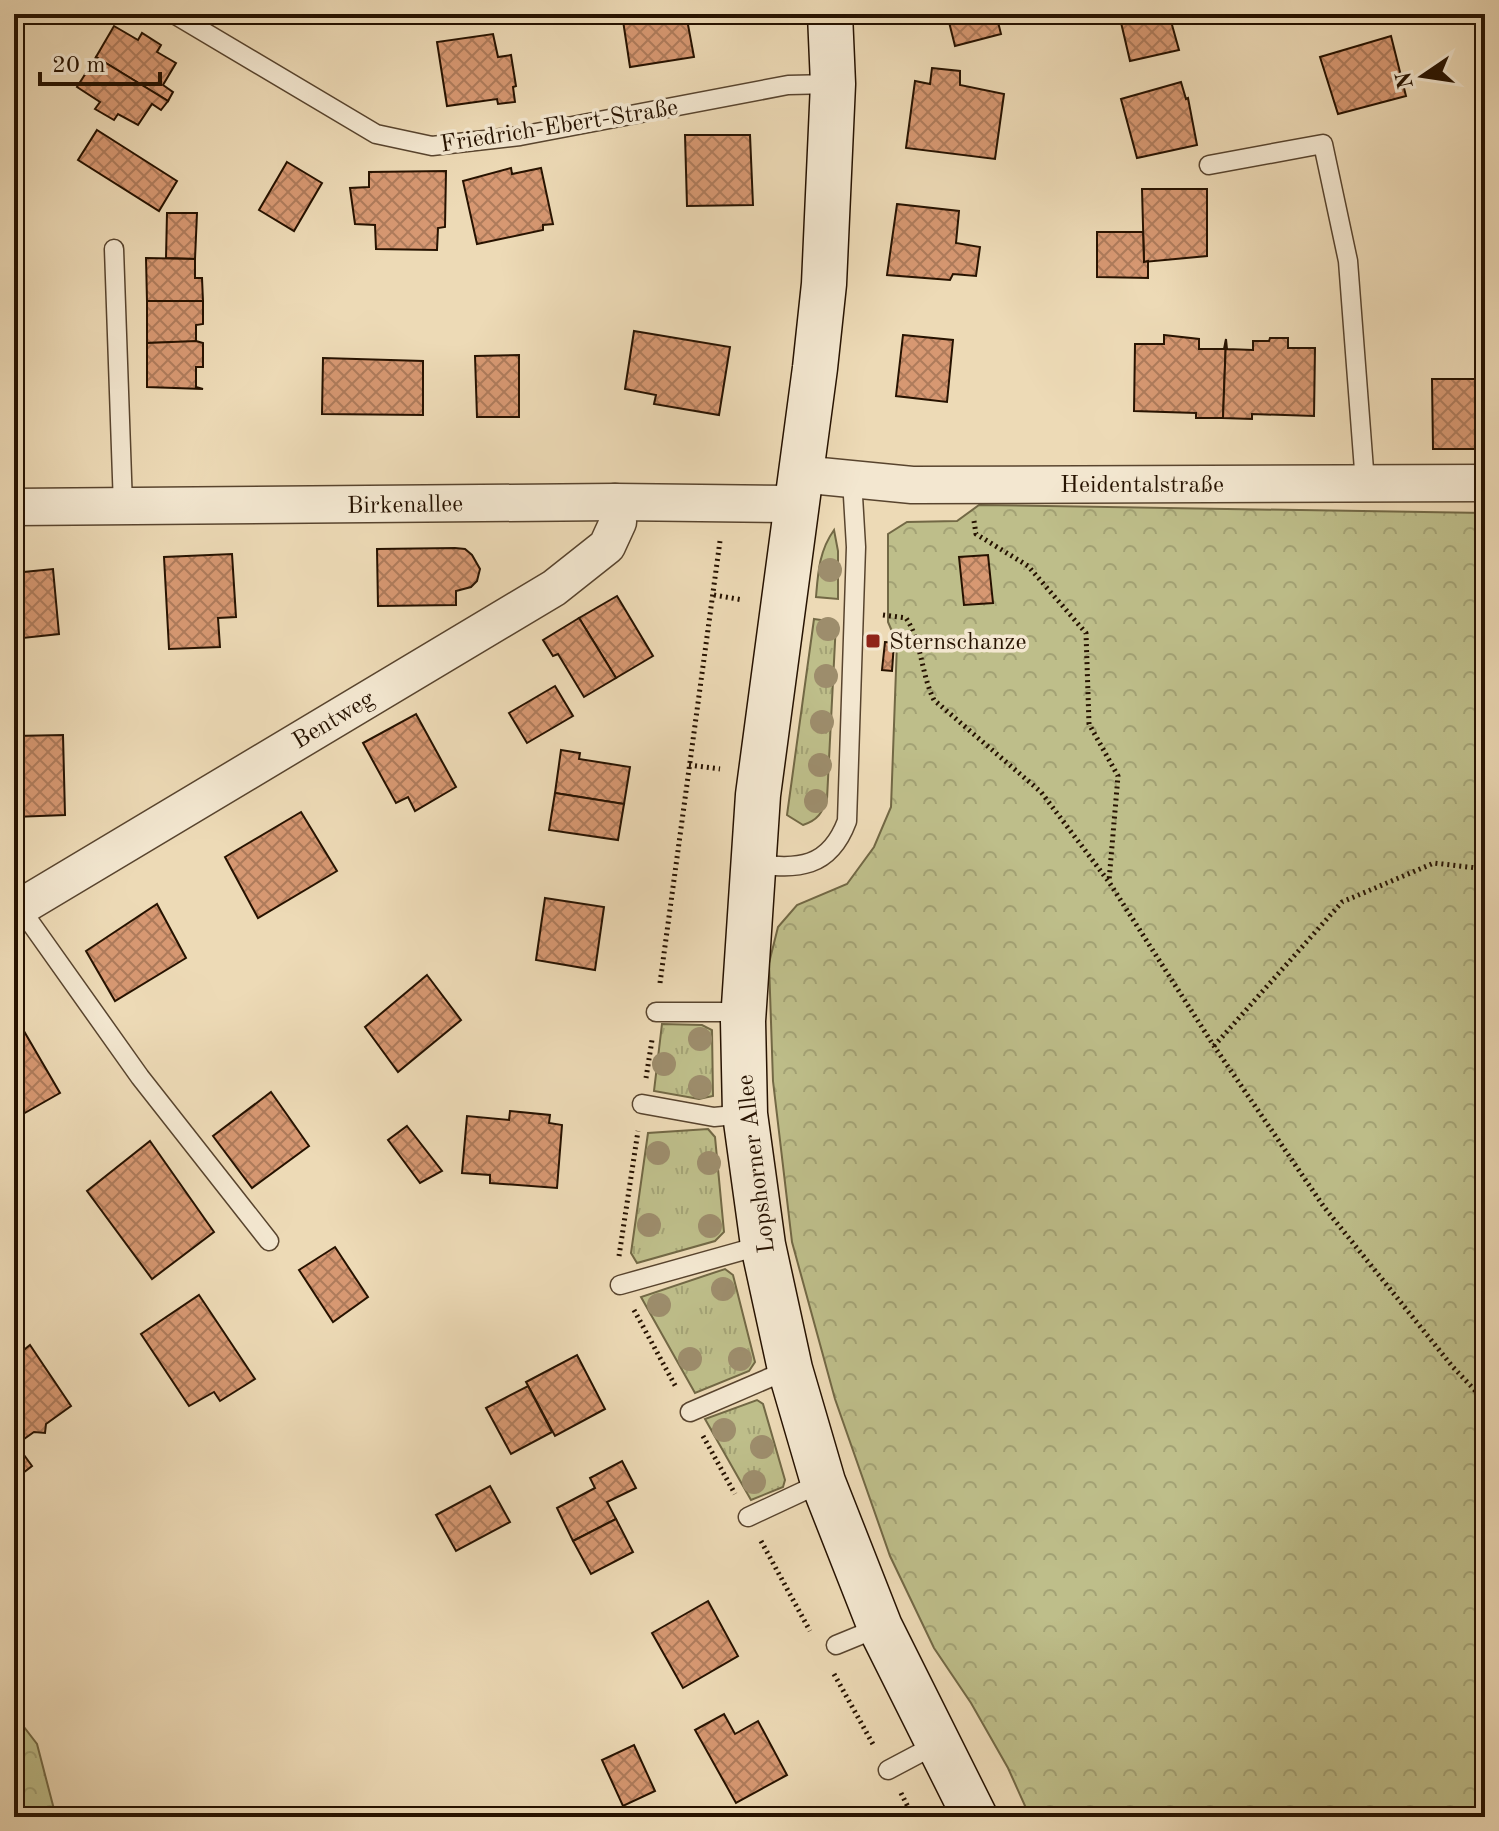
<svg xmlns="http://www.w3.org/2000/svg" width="1499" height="1831" font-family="'Old Standard TT',serif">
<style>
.grass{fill:url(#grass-tufts);stroke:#726845;stroke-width:2}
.forest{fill:url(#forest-crowns);stroke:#726845;stroke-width:2}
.building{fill:url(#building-cross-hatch);stroke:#261200;stroke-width:2}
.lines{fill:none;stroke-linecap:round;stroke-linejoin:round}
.service-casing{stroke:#58442e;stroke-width:21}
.minor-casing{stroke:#58442e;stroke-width:39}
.secondary-casing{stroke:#261200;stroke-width:47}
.path{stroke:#261200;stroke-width:5;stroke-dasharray:2 4;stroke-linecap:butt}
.service{stroke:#f3e7d0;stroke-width:18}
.minor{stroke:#f3e7d0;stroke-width:36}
.secondary{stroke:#f3e7d0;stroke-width:44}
.tree{fill:#9d8d6c}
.poi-dot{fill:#8f2418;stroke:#f3e7d0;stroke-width:3}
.labels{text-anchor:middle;stroke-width:7;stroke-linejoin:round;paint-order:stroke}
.street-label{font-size:24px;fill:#261200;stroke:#f3e7d0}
.poi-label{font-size:24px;fill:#261200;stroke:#f3e7d0;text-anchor:start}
</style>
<defs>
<pattern id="grass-tufts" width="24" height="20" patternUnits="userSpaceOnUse" patternTransform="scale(2)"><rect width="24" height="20" fill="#bebe8a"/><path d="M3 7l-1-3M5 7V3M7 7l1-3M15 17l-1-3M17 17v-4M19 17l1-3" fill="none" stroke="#a3a275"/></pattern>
<pattern id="forest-crowns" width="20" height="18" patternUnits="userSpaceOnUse" patternTransform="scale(2)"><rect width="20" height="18" fill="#bebe8a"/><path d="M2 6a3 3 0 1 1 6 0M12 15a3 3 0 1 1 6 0" fill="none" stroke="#a3a275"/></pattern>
<pattern id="building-cross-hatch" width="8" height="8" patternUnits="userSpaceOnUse" patternTransform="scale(2)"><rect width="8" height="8" fill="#d79872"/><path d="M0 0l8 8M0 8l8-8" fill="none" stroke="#ae7b5b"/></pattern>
</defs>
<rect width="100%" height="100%" fill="#eddab6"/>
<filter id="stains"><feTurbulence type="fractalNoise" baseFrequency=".0025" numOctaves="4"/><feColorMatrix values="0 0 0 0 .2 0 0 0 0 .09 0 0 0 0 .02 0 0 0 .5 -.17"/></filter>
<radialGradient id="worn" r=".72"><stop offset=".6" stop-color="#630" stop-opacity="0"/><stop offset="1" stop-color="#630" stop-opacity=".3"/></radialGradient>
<g class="grass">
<path d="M834 530 838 551V599L816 597C818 573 819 551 834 530Z"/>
<path d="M814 619 836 622 827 799C822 813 818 820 803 825L787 815Z"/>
<polygon points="662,1024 702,1025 712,1030 713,1096 699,1099 654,1091"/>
<polygon points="708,1129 715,1137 724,1232 715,1241 637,1263 631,1253 648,1133"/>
<polygon points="725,1269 733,1275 755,1362 749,1371 695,1393 641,1297"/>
<polygon points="757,1400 763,1404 785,1480 783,1487 751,1500 705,1419"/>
</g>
<g class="forest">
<polygon points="979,505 1485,513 1485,1817 1030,1817 1008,1768 971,1703 934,1648 890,1556 835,1399 792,1242 773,1081 769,963 778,927 797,905 847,884 874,847 891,807 897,643 888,622 888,534 907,522 957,521"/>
<polygon points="14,1714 37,1744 56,1817 14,1817"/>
</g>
<g class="building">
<polygon points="622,14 686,14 694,57 630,67"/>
<polygon points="947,14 996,14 1001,34 955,46"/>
<polygon points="1119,14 1169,14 1179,50 1130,61"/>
<polygon points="114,26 138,40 142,33 161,45 157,52 176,63 163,85 173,92 168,101 96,57"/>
<polygon points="493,34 498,57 511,55 516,86 513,87 515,102 498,104 497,99 447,106 437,42"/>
<polygon points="1391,36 1406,96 1338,114 1320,57"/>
<polygon points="96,57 168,101 161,110 152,104 138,125 118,114 114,120 95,109 100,102 77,87"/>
<polygon points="932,68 960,71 960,85 1004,94 995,159 906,148 915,81 930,84"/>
<polygon points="1181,82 1186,99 1188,98 1197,145 1137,158 1121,99"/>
<polygon points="97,130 177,181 159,211 78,160"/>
<polygon points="685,135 750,135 753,205 687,206"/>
<polygon points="287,162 322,183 294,231 259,210"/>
<polygon points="511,168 512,174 541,168 553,224 543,225 543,230 477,244 463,181"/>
<polygon points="446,171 445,227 438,228 437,250 376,249 375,225 355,224 350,188 369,187 369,172"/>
<polygon points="1142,189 1207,189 1207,256 1144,262"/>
<polygon points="897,204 959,211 956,243 980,247 976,276 953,274 950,280 887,275"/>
<polygon points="167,213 197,213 195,259 166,258"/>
<polygon points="1097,232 1143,232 1144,262 1148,261 1148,278 1097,277"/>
<polygon points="146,258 195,259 195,278 202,278 203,301 147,301"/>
<polygon points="147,301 203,301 203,324 196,325 196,342 147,343"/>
<polygon points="634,331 730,347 719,415 654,404 656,395 625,389"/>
<polygon points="903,335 953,340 947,402 896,396"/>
<polygon points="1164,335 1199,339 1199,349 1224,349 1226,339 1223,418 1196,418 1196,413 1134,411 1135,344 1164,344"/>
<polygon points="1270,338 1288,338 1288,348 1315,348 1314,416 1252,414 1252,419 1223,418 1226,339 1227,349 1253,350 1253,341 1269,341"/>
<polygon points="196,341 203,343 203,367 196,367 196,387 203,389 147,387 147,343"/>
<polygon points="519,355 519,417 477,417 475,356"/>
<polygon points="323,358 423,361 423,415 322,414"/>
<polygon points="14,370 21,370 22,399 14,399"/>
<polygon points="1432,379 1482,379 1483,449 1433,449"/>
<polygon points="455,548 465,549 472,555 480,569 477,581 471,587 456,591 456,605 378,606 377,549"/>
<polygon points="232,554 236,617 218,618 220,647 169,649 164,557"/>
<polygon points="988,555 993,603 964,605 959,557"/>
<polygon points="53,569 59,634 14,639 14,573"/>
<polygon points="617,596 653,656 616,678 579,618"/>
<polygon points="579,618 616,678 584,697 558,654 553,656 543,640"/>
<polygon points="885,642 894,643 892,671 882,670"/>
<polygon points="555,686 573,716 527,743 509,713"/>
<polygon points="416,714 456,787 415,811 408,797 396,803 363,743"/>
<polygon points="63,735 65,815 14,817 14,736"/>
<polygon points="561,750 580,753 579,759 630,767 624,804 555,793"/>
<polygon points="555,793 624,804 618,840 549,830"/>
<polygon points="301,812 337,871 258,918 225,857"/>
<polygon points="545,898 604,907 595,970 536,960"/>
<polygon points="157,904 186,958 115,1001 86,951"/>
<polygon points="427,975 461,1020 398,1072 365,1027"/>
<polygon points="14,1014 60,1093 14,1119"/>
<polygon points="271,1092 309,1146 252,1188 213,1136"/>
<polygon points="510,1111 550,1115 549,1123 562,1125 557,1188 490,1183 490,1175 462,1173 467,1116 509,1120"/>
<polygon points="407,1126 442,1171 420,1183 388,1140"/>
<polygon points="150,1141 214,1232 152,1279 87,1191"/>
<polygon points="335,1247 368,1297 333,1322 299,1270"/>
<polygon points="199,1295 255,1379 220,1401 214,1392 189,1406 141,1334"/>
<polygon points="30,1345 71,1406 46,1424 45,1433 34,1432 14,1446 14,1358"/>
<polygon points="577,1355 605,1409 555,1436 526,1382"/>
<polygon points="528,1386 552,1432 511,1454 486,1408"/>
<polygon points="16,1444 32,1466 14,1480 14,1446"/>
<polygon points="622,1461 636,1488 607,1502 616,1519 573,1541 557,1508 595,1488 590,1478"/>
<polygon points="490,1486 510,1522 456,1551 436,1515"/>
<polygon points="616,1519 633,1552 591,1574 573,1541"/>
<polygon points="708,1601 738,1656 683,1688 652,1633"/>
<polygon points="724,1714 735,1734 758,1721 787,1775 736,1803 695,1730"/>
<polygon points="634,1745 655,1791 623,1806 602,1760"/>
</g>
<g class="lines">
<defs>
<g id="service">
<polyline points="174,14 376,134 432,146 520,136 788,85 833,84"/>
<polyline points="1209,165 1323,144 1348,261 1365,483"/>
<polyline points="114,249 123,506"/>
<path d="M754 864C798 869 829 869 847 821L856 547 852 479"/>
<polyline points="20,908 140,1077 269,1241"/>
<polyline points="656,1012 744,1012"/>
<polyline points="642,1104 714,1117 745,1114"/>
<polyline points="620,1285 763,1245"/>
<polyline points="690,1412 790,1369"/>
<polyline points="748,1517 823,1482"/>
<polyline points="836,1645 880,1627"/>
<polyline points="888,1770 939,1743"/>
</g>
<g id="minor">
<polyline points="800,474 912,485 1485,483"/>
<polyline points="14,507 615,502 795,504"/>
<polyline points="14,911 554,588 607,546 618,522 615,502"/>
</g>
<polyline id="secondary" points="830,14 833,84 824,284 815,368 758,795 743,1021 745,1114 763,1245 790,1369 823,1482 880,1627 975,1817"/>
</defs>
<use href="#service" class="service-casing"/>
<use href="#minor" class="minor-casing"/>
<use href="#secondary" class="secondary-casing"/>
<g class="path">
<polyline points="974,521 976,534 1028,566 1086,633 1089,724 1118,776 1109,881"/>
<polyline points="714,595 743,600"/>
<path d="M883 615 906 618C922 642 921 674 934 700L1041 792 1109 882 1214 1046 1324 1207 1452 1366 1485 1401"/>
<polyline points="689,765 720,769"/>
<polyline points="660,983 720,541"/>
<polyline points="1214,1046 1342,902 1434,863 1485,869"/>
<polyline points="646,1078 652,1040"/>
<polyline points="619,1256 638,1131"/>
<polyline points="634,1310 677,1389"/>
<polyline points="703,1436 735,1494"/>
<polyline points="761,1541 810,1631"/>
<polyline points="834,1674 874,1746"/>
<polyline points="901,1793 913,1817"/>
</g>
<use href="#service" class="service"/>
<use href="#minor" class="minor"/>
<use href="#secondary" class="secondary"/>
</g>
<g class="tree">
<circle cx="830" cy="570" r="12"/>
<circle cx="828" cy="629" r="12"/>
<circle cx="826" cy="676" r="12"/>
<circle cx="822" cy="722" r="12"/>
<circle cx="820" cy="765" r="12"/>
<circle cx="816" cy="801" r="12"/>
<circle cx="700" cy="1039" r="12"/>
<circle cx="664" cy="1064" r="12"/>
<circle cx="700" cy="1087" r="12"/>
<circle cx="658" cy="1153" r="12"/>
<circle cx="709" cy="1163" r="12"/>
<circle cx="649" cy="1225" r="12"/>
<circle cx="710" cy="1226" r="12"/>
<circle cx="723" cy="1289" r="12"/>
<circle cx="659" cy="1305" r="12"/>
<circle cx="690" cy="1359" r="12"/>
<circle cx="740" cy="1359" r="12"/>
<circle cx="724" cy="1430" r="12"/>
<circle cx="762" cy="1447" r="12"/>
<circle cx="754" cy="1482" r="12"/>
</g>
<rect class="poi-dot" x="865" y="633" width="16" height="16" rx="4"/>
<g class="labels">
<g class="street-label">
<text transform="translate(559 125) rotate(-9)" y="8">Friedrich-Ebert-Straße</text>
<text x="1142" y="492">Heidentalstraße</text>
<text transform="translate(405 504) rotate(-1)" y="8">Birkenallee</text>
<text transform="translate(333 719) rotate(-31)" y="8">Bentweg</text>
<text transform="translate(755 1164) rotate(-97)" y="8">Lopshorner Allee</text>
</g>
<g class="poi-label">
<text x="889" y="649">Sternschanze</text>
</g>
</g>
<rect width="1499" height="1831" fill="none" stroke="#eddab6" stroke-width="48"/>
<rect x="16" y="16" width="1467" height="1799" fill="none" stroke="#261200" stroke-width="4"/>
<rect x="24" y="24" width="1451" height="1783" fill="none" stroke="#261200" stroke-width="2"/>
<g transform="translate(1423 76) rotate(257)" stroke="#f3e7d0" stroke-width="6" paint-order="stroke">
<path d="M0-6L14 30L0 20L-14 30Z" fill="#261200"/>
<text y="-12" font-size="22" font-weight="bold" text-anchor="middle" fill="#261200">N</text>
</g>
<path d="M40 72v12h120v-12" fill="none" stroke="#261200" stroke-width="4"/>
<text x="52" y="72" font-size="24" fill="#261200" stroke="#f3e7d0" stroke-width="6" paint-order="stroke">20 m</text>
<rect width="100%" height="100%" filter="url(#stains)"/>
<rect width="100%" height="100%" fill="url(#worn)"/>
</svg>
